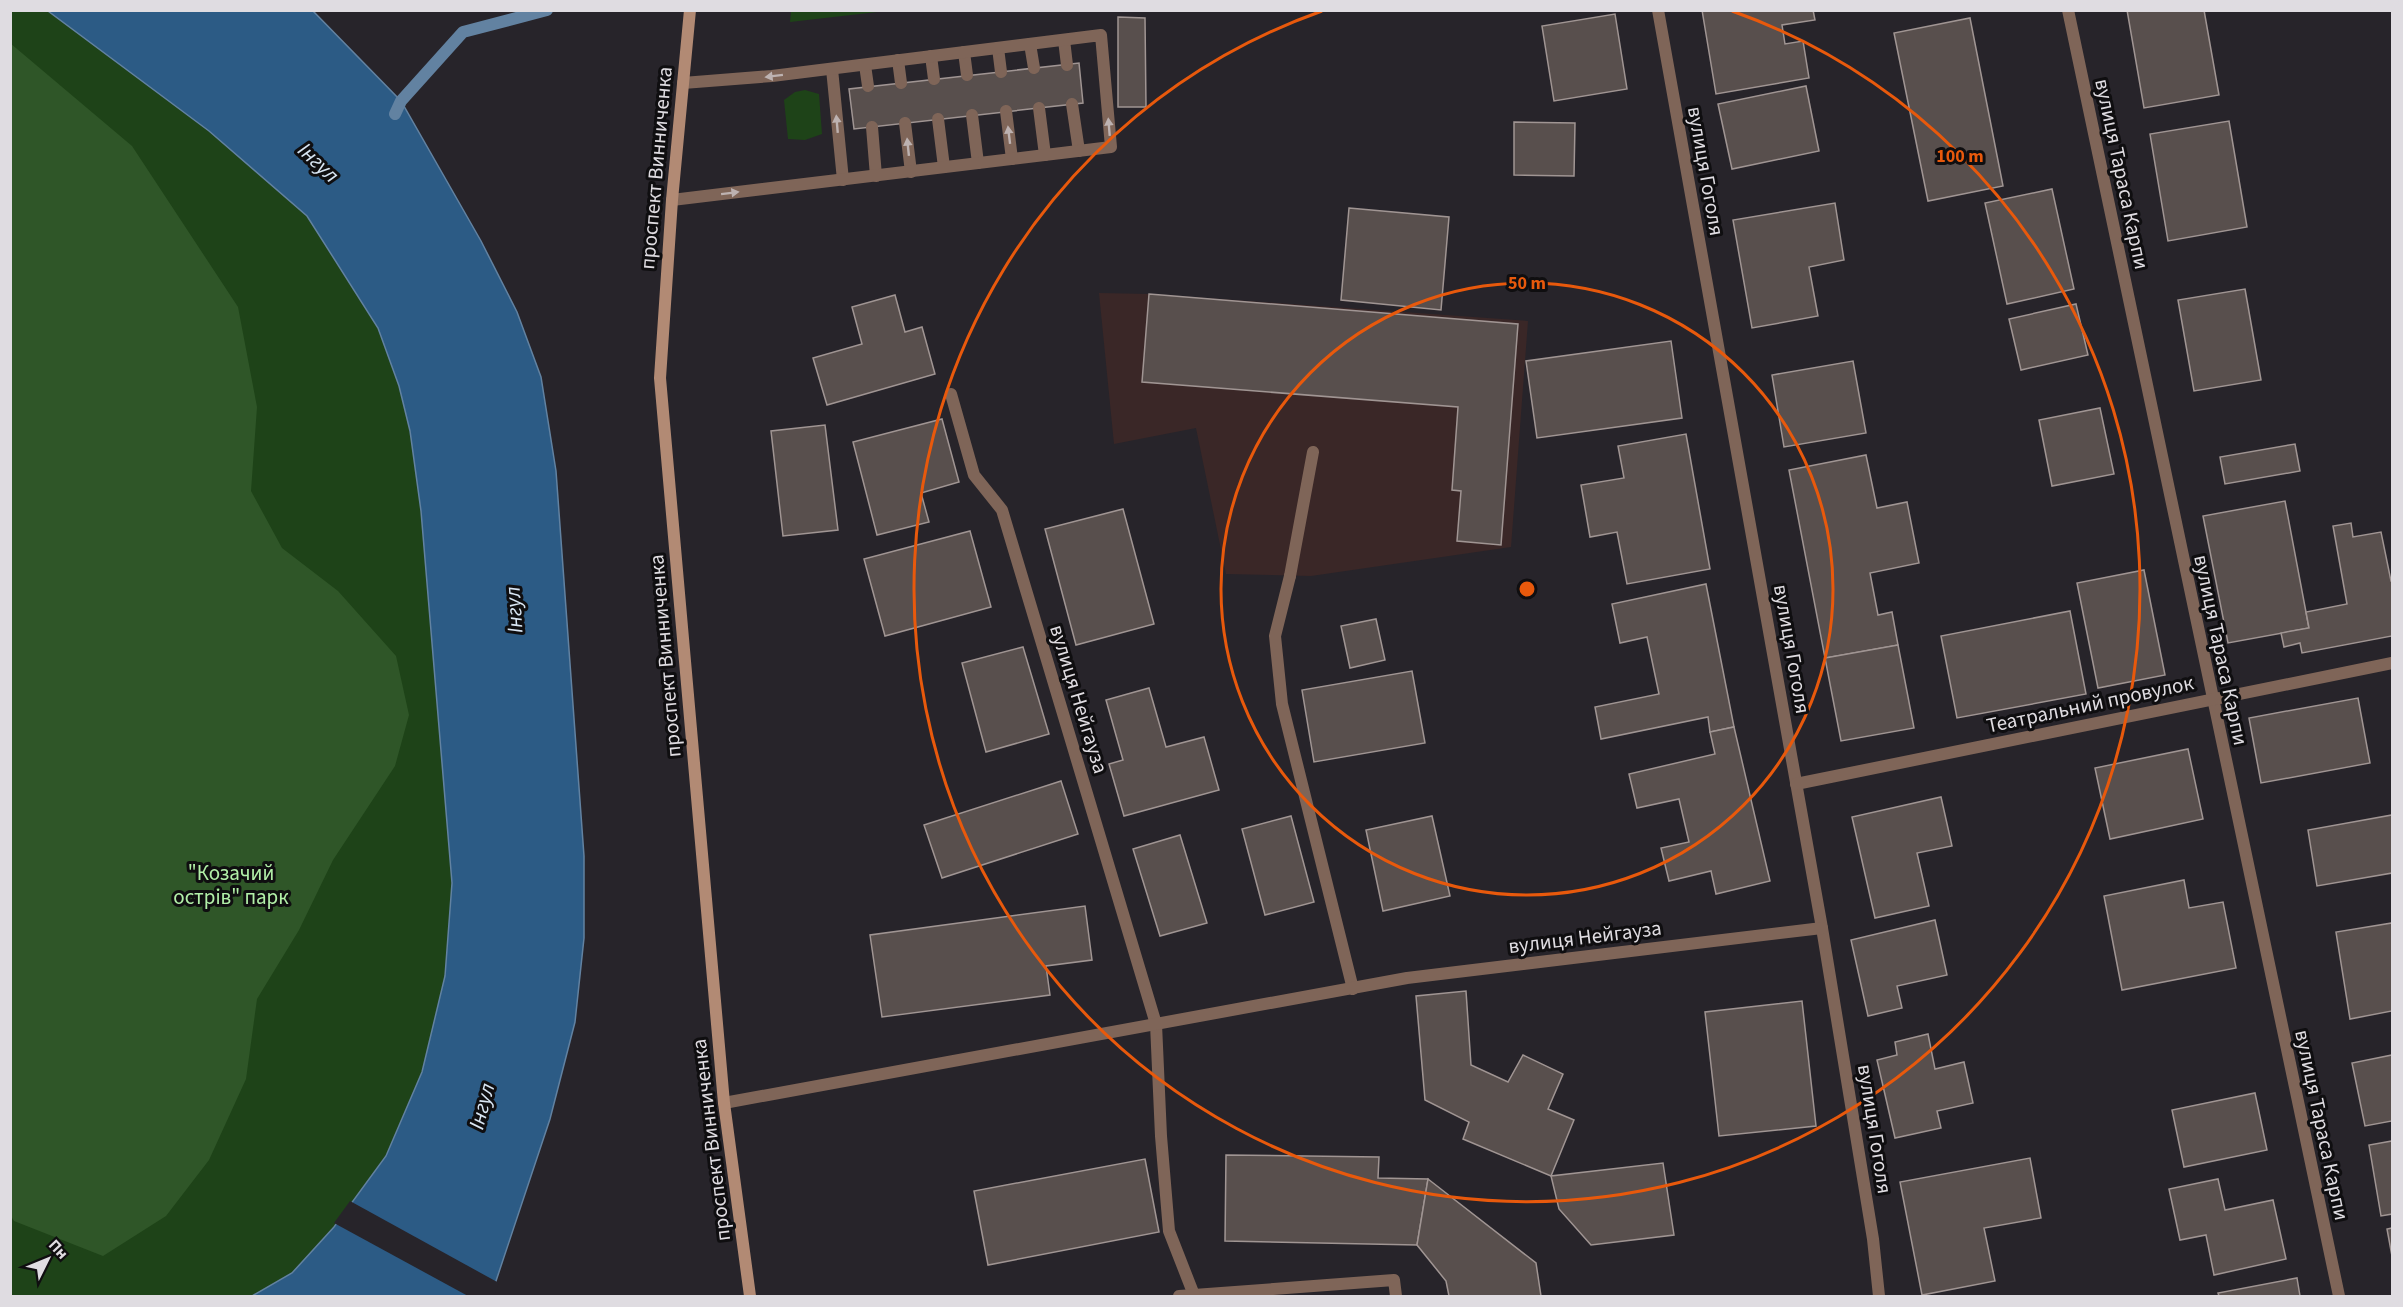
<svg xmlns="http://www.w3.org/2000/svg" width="2403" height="1307" font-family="'Source Sans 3',sans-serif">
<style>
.industrial{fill:#3a2727}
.green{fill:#1e4318}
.forest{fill:#2f5628}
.water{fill:#2c5b85;stroke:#6282a1;stroke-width:1.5}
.pier{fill:#27242a}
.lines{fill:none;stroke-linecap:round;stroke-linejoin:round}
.stream{stroke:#6282a1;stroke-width:12}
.building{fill:#584f4d;stroke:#a09593;stroke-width:1.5}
.service{stroke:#7f6558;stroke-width:12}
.minor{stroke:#7f6558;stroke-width:12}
.secondary{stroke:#b28a74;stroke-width:12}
.oneway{fill:#bdb2b1}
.ring{fill:none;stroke:#e8590c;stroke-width:3}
.labels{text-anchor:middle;stroke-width:6;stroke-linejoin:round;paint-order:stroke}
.street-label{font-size:21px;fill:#dfdce1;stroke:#0f0e10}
.park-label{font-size:21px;fill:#b2f0a8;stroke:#0f0e10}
.water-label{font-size:22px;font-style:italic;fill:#d9e6f4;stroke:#0f0e10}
.centre{fill:#e8590c;stroke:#0f0e10;stroke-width:3}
.ring-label{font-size:18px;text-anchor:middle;font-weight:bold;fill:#e8590c;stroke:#0f0e10;stroke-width:6;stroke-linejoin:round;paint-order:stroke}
</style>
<rect width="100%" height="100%" fill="#27242a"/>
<polygon class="industrial" points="1099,293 1149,294 1528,321 1511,547 1311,576 1226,574 1196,428 1114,444"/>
<g class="green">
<polygon points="10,11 48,11 209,131 307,216 378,328 399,386 410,431 416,468 421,511 452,883 445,976 422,1072 386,1156 334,1227 292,1273 252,1296 11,1296"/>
<polygon points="791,11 791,10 886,11 790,22"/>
<polygon points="805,90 819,94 822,134 805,140 788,139 784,100 795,92"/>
</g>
<polygon class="forest" points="10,43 132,146 238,307 257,407 251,491 282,548 338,591 396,656 409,715 395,766 333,860 299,930 257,999 246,1079 209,1160 166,1216 103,1256 14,1221 11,1216"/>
<polygon class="water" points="48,11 313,11 401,101 481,241 517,312 541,377 556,471 584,856 584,938 575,1022 550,1119 491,1296 252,1296 292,1273 334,1227 386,1156 422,1072 445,976 452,883 421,511 410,431 399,386 378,328 307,216 209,131"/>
<polygon class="pier" points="350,1201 499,1283 494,1296 468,1296 334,1223"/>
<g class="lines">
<polyline class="stream" points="395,114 401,101 463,32 547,10"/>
</g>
<g class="building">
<polygon points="1702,10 1813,10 1815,20 1782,25 1785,44 1803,41 1809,78 1716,94"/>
<polygon points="2127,10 2204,10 2219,95 2144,108"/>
<polygon points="1615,14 1627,89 1554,101 1542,26"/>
<polygon points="1118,17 1145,18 1146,107 1118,107"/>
<polygon points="1970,18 2003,186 1928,201 1894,33"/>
<polygon points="1079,63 1083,103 854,129 849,89"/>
<polygon points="1806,86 1819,151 1732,169 1718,104"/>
<polygon points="2229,121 2247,227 2168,241 2150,134"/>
<polygon points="1514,122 1575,123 1574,176 1514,175"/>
<polygon points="2052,189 2074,289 2007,304 1985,203"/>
<polygon points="1835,203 1844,260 1809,267 1818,316 1752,328 1733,220"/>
<polygon points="1349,208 1449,217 1441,310 1341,300"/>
<polygon points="2245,289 2261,380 2194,391 2178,300"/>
<polygon points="1149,294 1518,324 1501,545 1457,541 1461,491 1452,490 1458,407 1142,382"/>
<polygon points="895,295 905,332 922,327 935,374 827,405 813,358 862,344 852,307"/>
<polygon points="2076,304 2088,355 2021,370 2009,319"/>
<polygon points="1671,341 1682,418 1537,438 1526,361"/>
<polygon points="1853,361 1866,433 1784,447 1772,375"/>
<polygon points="2100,408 2114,474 2052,486 2039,420"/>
<polygon points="942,419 959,482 921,493 929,522 877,535 853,442"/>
<polygon points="825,425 838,530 783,536 771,431"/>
<polygon points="1686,434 1710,569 1627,584 1617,532 1590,537 1581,485 1624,478 1618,446"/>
<polygon points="2295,444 2300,471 2225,484 2220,457"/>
<polygon points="1866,455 1877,508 1907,502 1919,563 1870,573 1878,615 1892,612 1898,645 1825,658 1789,470"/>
<polygon points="2285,501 2309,628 2228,643 2203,516"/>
<polygon points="1123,509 1154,624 1076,645 1045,529"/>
<polygon points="2351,523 2353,537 2381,532 2391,581 2392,581 2392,636 2302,653 2300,643 2284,647 2281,633 2309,628 2306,612 2347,604 2333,526"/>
<polygon points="970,531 991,607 885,636 864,559"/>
<polygon points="2144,570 2165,675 2098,688 2077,583"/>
<polygon points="1706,584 1734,727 1710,732 1708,717 1601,739 1595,707 1659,694 1647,637 1620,643 1612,604"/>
<polygon points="2070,611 2086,694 1957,718 1941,636"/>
<polygon points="1376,619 1385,660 1350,668 1341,626"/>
<polygon points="1898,645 1914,728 1841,741 1825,658"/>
<polygon points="1023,647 1049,734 986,752 962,663"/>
<polygon points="1412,671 1425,743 1314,762 1302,690"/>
<polygon points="1149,688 1166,747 1204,737 1219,790 1124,816 1109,764 1123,760 1106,700"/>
<polygon points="2358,698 2370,763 2261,783 2249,718"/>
<polygon points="1734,727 1770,881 1716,894 1711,871 1669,881 1661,848 1689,842 1679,799 1637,808 1629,774 1715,754 1710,732"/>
<polygon points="2188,749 2203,819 2110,839 2095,768"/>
<polygon points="1061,781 1078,834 942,878 924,825"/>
<polygon points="1941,797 1952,846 1917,853 1929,906 1875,918 1852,817"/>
<polygon points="2392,815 2392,873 2317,886 2308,830"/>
<polygon points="1291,816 1314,902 1265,915 1242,829"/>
<polygon points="1432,816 1450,896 1383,911 1366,830"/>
<polygon points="1180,835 1207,923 1160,936 1133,849"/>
<polygon points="2184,880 2189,908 2223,902 2236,968 2122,990 2104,896"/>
<polygon points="1085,906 1092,960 1046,966 1050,995 882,1017 870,935"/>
<polygon points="1935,920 1947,975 1897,986 1902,1008 1868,1016 1851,940"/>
<polygon points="2392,923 2392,1011 2350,1019 2336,932"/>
<polygon points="1466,991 1471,1065 1508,1082 1523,1055 1563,1074 1548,1109 1574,1120 1551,1176 1463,1139 1469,1122 1425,1100 1416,996"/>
<polygon points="1802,1001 1816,1126 1719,1136 1705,1012"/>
<polygon points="1928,1034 1935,1069 1964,1062 1973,1103 1937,1111 1941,1128 1895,1138 1877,1060 1897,1055 1895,1042"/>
<polygon points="2392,1055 2392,1121 2365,1126 2352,1063"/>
<polygon points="2255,1093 2267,1150 2184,1167 2172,1110"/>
<polygon points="2392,1141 2392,1214 2381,1216 2369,1145"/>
<polygon points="1226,1155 1379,1157 1378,1178 1428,1179 1417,1245 1225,1241"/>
<polygon points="2030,1158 2041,1218 1984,1228 1995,1281 1922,1295 1900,1182"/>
<polygon points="1145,1159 1159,1232 988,1265 974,1191"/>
<polygon points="1663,1163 1674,1235 1591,1245 1559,1209 1551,1176"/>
<polygon points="1428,1179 1536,1263 1541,1296 1449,1296 1446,1281 1417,1245"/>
<polygon points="2218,1179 2225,1210 2273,1200 2286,1259 2214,1275 2206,1235 2180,1240 2169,1189"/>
<polygon points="2392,1228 2392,1256 2387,1229"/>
<polygon points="2297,1278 2300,1296 2219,1296 2218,1293"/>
</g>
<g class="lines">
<g class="service">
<polyline points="1064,40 1067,65"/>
<polyline points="1030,44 1034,68"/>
<polyline points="998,48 1001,72"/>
<polyline points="964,52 967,75"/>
<polyline points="931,56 934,79"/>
<polyline points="898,60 901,83"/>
<polyline points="865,65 868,86"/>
<polyline points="832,69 843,180"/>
<polyline points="1072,104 1079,151"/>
<polyline points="1039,108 1045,155"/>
<polyline points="1006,111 1012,159"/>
<polyline points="972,115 978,163"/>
<polyline points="938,119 944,167"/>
<polyline points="905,123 911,172"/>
<polyline points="872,127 876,176"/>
<polyline points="672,200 1111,147 1101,35 772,76 683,83"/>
<polyline points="1290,576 1313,452"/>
<polyline points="1156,1024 1161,1136 1169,1231 1194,1295 1394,1280 1396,1296"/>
<polyline points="1179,1296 1194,1295"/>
</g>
<g class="minor">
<polyline points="1658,10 1822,928 1873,1239 1879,1296"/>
<polyline points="2068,10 2339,1296"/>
<polyline points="951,394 974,475 1002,510 1156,1024"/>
<polyline points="1290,576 1275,636 1282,704 1353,989"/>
<polyline points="1796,784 2392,663"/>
<polyline points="724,1103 1407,978 1822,928"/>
</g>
<polyline class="secondary" points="690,10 672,200 660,378 724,1103 750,1296"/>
</g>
<defs><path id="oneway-solid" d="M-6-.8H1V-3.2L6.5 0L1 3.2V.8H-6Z" transform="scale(1.5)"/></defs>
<g class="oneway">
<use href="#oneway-solid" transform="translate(774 76) rotate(173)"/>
<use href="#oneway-solid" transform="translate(837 124) rotate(-95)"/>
<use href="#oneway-solid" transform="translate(1109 127) rotate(-95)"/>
<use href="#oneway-solid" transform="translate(1009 135) rotate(-97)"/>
<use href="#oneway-solid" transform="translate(908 147) rotate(-96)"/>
<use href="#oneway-solid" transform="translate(730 193) rotate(-7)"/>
</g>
<g class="ring">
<circle cx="1527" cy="589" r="306"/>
<path d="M1732 11A613 613 0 1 1 1322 11"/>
</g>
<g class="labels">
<g class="street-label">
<text transform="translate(656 168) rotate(-85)" y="7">проспект Винниченка</text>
<text transform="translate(1706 171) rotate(80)" y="7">вулиця Гоголя</text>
<text transform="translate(2122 174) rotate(78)" y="7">вулиця Тараса Карпи</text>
<text transform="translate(1792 649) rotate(80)" y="7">вулиця Гоголя</text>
<text transform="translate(2221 650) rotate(78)" y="7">вулиця Тараса Карпи</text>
<text transform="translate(665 656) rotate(-95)" y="7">проспект Винниченка</text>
<text transform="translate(1079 699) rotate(73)" y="7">вулиця Нейгауза</text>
<text transform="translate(2090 704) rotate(-12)" y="7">Театральний провулок</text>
<text transform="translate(1585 937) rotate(-7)" y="7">вулиця Нейгауза</text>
<text transform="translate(2322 1125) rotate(78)" y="7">вулиця Тараса Карпи</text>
<text transform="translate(1875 1129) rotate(81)" y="7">вулиця Гоголя</text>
<text transform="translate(711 1140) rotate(-97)" y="7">проспект Винниченка</text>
</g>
<g class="park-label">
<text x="231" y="880">"Козачий<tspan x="231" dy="24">острів" парк</tspan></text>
</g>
<g class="water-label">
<text transform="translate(319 162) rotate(43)" y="8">Інгул</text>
<text transform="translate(513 610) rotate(-94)" y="8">Інгул</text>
<text transform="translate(481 1106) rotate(-75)" y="8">Інгул</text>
</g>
</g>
<circle cx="1527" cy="589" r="9" class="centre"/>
<g class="ring-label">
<text x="1960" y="162">100 m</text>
<text x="1527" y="289">50 m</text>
</g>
<rect width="2403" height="1307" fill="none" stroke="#dfdce1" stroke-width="24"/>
<g transform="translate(48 1259) rotate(47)" stroke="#0f0e10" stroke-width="4.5" paint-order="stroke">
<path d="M0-4.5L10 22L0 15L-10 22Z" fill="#dfdce1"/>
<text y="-9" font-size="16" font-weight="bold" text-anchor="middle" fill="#dfdce1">Пн</text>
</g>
</svg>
